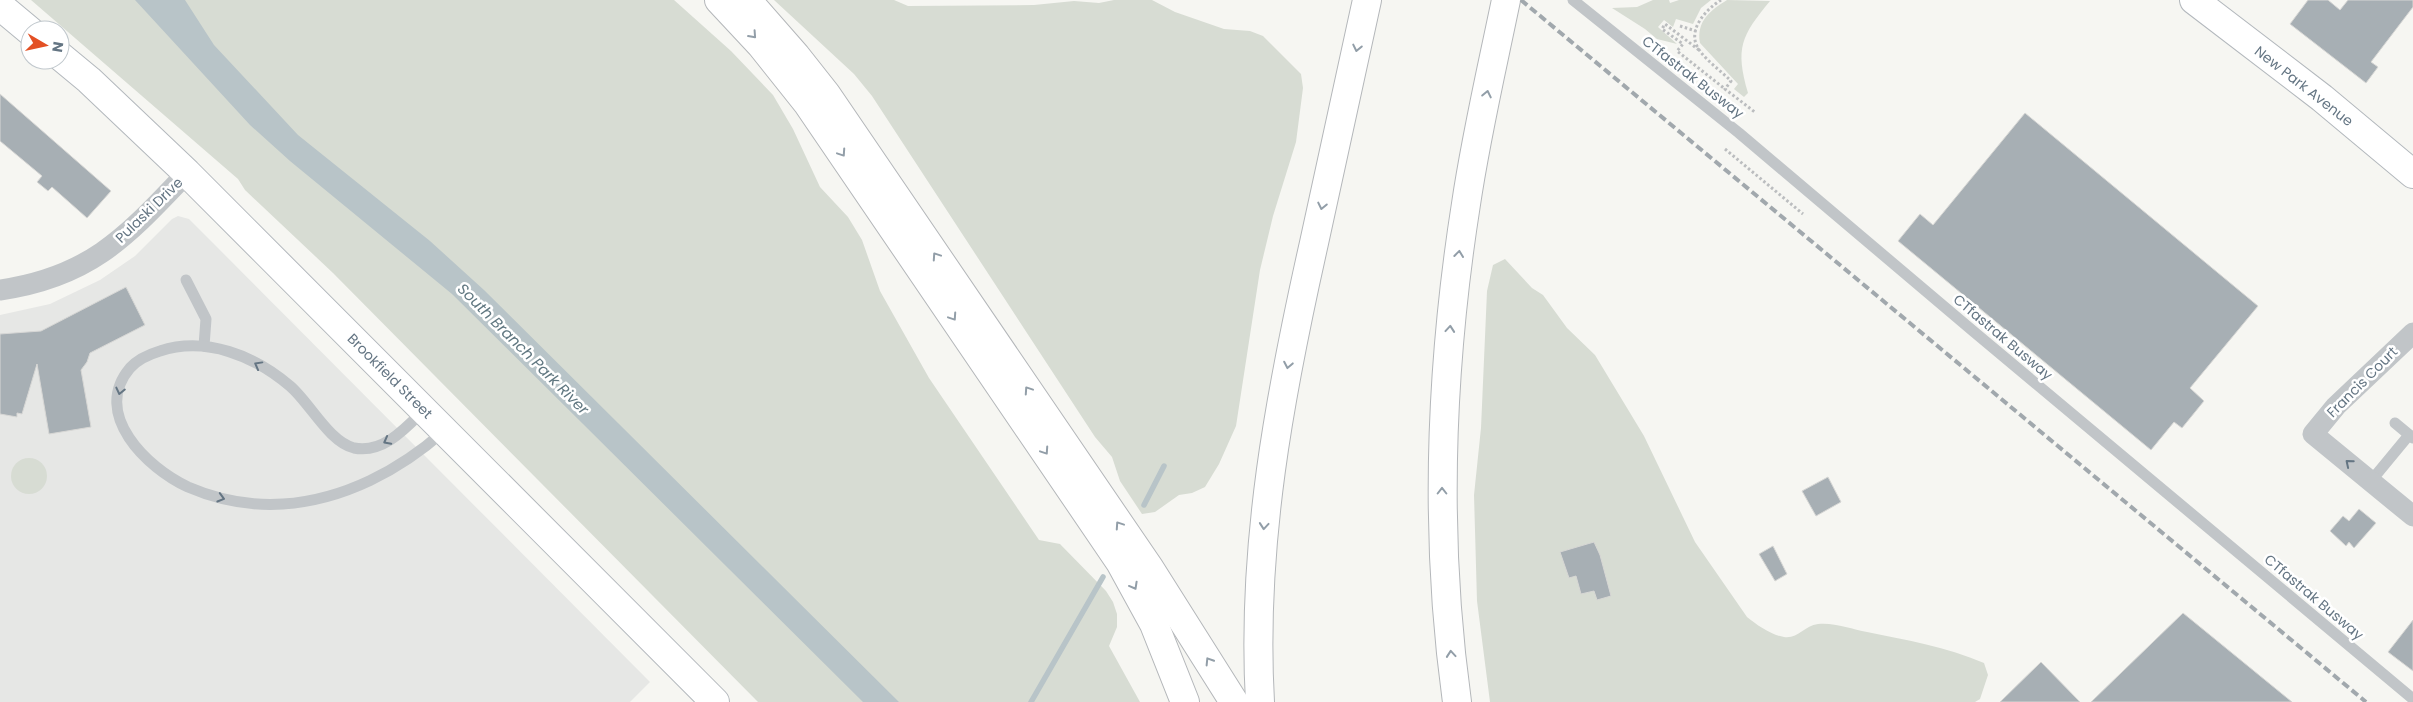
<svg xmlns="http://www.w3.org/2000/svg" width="2413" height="702" font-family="Poppins,sans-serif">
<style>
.built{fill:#e6e7e5}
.green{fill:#d7dcd3}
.water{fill:#b8c4c8}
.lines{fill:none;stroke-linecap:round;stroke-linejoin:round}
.stream{stroke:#b8c4c8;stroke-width:5.5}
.building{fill:#a7afb4;stroke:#d7d7d5}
.secondary-casing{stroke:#b3b8bd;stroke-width:30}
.highway-casing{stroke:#b4b7ba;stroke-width:30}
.path{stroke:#bbbdbf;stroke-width:3;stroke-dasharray:2.5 2.5;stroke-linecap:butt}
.lane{stroke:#c1c5c8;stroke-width:11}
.street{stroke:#c1c5c8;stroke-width:21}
.secondary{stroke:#fff;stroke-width:28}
.highway{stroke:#fff;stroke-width:28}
.rail{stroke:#a1a8ad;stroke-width:4;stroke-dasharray:8 4;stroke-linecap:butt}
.oneway{stroke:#929ea8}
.oneway2{stroke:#647583}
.labels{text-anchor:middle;stroke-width:5;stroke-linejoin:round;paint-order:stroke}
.street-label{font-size:14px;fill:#647583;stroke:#fff}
.water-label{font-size:15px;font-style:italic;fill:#607780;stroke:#fff}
</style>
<rect width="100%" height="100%" fill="#f6f6f2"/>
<polygon class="built" points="178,216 189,219 213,243 650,682 630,702 0,702 0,315 50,304 100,280 135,256 172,219"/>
<g class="green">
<polygon points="31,0 674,0 731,51 773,95 793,129 820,187 848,217 862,240 880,291 929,378 1039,540 1060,544 1106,591 1113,602 1117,614 1117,627 1109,646 1140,702 758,702 333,273 245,190 238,179"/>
<polygon points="774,0 894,0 908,6 1034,5 1074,1 1099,3 1114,0 1152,0 1175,12 1224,29 1250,31 1263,36 1301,74 1303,88 1296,142 1273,216 1260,270 1236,426 1219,464 1205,487 1192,493 1179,495 1155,512 1142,514 1120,481 1112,457 1095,437 872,96 854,74"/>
<polygon points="1653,0 1669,0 1670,3 1679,0 1711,0 1701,8 1693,24 1676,19 1673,27 1664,20 1658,27 1677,44 1657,39 1645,29 1612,8 1637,7"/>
<path d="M1727 0 1770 1C1741 36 1735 48 1748 93L1744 97 1734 89 1738 84 1700 43C1696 21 1711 10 1727 0Z"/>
<path d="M1505 259 1532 288 1543 295 1567 328 1595 355 1644 436 1695 542 1747 617C1757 625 1771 635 1784 637 1798 639 1804 626 1818 624 1833 622 1852 629 1867 632 1906 640 1947 647 1984 663L1988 675 1980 699 1975 702H1490L1477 601 1474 495 1481 428 1487 291 1493 265Z"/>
<circle cx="29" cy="476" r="18"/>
</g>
<polygon class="water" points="135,0 185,0 214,45 298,135 430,241 484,290 899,702 863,702 452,294 290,161 250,125"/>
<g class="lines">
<g class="stream">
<polyline points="1144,505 1164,466"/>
<polyline points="1031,702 1103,577"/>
</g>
</g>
<g class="building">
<polygon points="2308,0 2328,0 2340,10 2348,0 2413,0 2413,7 2371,62 2378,67 2366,83 2290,24"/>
<polygon points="0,94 111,191 87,218 52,187 48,191 37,182 42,176 0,141"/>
<polygon points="2025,113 2258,306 2190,388 2204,401 2182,428 2174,422 2151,450 1898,241 1920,214 1933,225"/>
<polygon points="126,287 145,325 90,353 87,362 81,370 91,427 49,434 37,364 22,414 17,413 17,417 0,414 0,334 41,331"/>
<polygon points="1828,477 1841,502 1816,516 1802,491"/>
<polygon points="2359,509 2376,523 2354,548 2349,542 2346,546 2330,531 2343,516 2349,521"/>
<polygon points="1594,542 1600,555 1611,596 1597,600 1594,591 1581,594 1576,576 1569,578 1560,552"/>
<polygon points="1773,546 1787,574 1775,581 1759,554"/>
<polygon points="2183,613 2292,702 2091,702"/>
<polygon points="2413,620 2413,671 2388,652"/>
<polygon points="2041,662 2080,702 2000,702"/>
</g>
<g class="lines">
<defs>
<g id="secondary">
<polyline points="2194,0 2322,98 2413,174"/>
<polyline points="0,6 30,31"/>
<polyline points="60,56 89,80 187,173 715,702"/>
</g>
<g id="highway">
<polyline points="719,0 761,45 808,104 1120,562 1154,624 1185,702"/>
<polyline points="747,0 796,56 826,94 1150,569 1234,702"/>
<path d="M1260 702C1251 546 1280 394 1314 243 1332 162 1350 81 1367 0"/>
<path d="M1457 702C1434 537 1440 369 1466 204 1476 136 1492 68 1506 0"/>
</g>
</defs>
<use href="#secondary" class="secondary-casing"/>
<use href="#highway" class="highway-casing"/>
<g class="path">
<path d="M1721 0C1705 10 1685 32 1700 51 1708 62 1721 71 1731 81L1725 89 1756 113"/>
<polyline points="1680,26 1696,31"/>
<polyline points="1699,50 1665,24 1662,29 1683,44 1677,51 1725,89"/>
<polyline points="1725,149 1803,214"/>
</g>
<g class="lane">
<polyline points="1573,0 1739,133 1973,331 2413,699"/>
<polyline points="186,280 206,319 204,346"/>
<path d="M424 410C406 428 383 454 354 448 329 442 310 403 290 386 255 356 206 336 160 351 150 354 138 359 130 368 91 414 147 468 188 487 218 500 251 506 283 504 344 500 400 470 444 431"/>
<polyline points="2395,423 2413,438"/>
<polyline points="2371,481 2409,435"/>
</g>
<g class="street">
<path d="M0 290C91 277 127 236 187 173"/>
<polyline points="2413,333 2336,406 2313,434 2413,516"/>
</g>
<use href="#secondary" class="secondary"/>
<use href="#highway" class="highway"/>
<polyline class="rail" points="1521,0 2366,702"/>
</g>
<defs><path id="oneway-chevron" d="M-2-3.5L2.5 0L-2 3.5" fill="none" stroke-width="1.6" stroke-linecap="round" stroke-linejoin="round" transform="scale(1.25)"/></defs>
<g class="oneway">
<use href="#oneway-chevron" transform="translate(753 35) rotate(48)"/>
<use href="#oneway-chevron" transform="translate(1357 48) rotate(102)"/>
<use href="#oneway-chevron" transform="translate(1487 94) rotate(-78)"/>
<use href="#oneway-chevron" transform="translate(842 153) rotate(56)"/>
<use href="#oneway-chevron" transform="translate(1322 206) rotate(102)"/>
<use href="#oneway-chevron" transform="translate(1459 254) rotate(-83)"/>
<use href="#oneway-chevron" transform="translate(936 256) rotate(-124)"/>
<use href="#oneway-chevron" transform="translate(953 317) rotate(56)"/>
<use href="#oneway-chevron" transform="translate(1450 329) rotate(-85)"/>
<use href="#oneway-chevron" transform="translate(1288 365) rotate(101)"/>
<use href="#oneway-chevron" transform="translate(1028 390) rotate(-124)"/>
<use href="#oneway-chevron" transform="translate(1045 451) rotate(56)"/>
<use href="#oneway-chevron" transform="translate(1442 491) rotate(-90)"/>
<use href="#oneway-chevron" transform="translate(1119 525) rotate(-124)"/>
<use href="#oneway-chevron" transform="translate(1264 526) rotate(95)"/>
<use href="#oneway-chevron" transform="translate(1134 586) rotate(61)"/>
<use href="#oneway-chevron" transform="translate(1451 654) rotate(-95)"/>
<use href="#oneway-chevron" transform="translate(1209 661) rotate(-122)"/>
</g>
<g class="oneway2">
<use href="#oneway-chevron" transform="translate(258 365) rotate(-151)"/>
<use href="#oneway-chevron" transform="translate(120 391) rotate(103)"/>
<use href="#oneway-chevron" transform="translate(387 441) rotate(152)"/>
<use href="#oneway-chevron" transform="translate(2349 463) rotate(-140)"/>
<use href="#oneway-chevron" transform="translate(221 498) rotate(16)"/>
</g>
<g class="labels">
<g class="street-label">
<text transform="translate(1693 77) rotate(38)" y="5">CTfastrak Busway</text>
<text transform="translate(2304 86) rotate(38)" y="5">New Park Avenue</text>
<text transform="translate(149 210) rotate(-44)" y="5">Pulaski Drive</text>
<text transform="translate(2003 337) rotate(40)" y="5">CTfastrak Busway</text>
<text transform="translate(390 376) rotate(45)" y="5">Brookfield Street</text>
<text transform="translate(2362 382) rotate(-45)" y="5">Francis Court</text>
<text transform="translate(2314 597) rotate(40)" y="5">CTfastrak Busway</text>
</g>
<g class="water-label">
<text transform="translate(523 349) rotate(45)" y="5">South Branch Park River</text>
</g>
</g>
<g transform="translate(45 45) rotate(99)"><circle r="24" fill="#ffffff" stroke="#c1c8cd"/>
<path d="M0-4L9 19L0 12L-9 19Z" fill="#e35024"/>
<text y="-8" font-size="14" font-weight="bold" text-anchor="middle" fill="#647583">N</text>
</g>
</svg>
